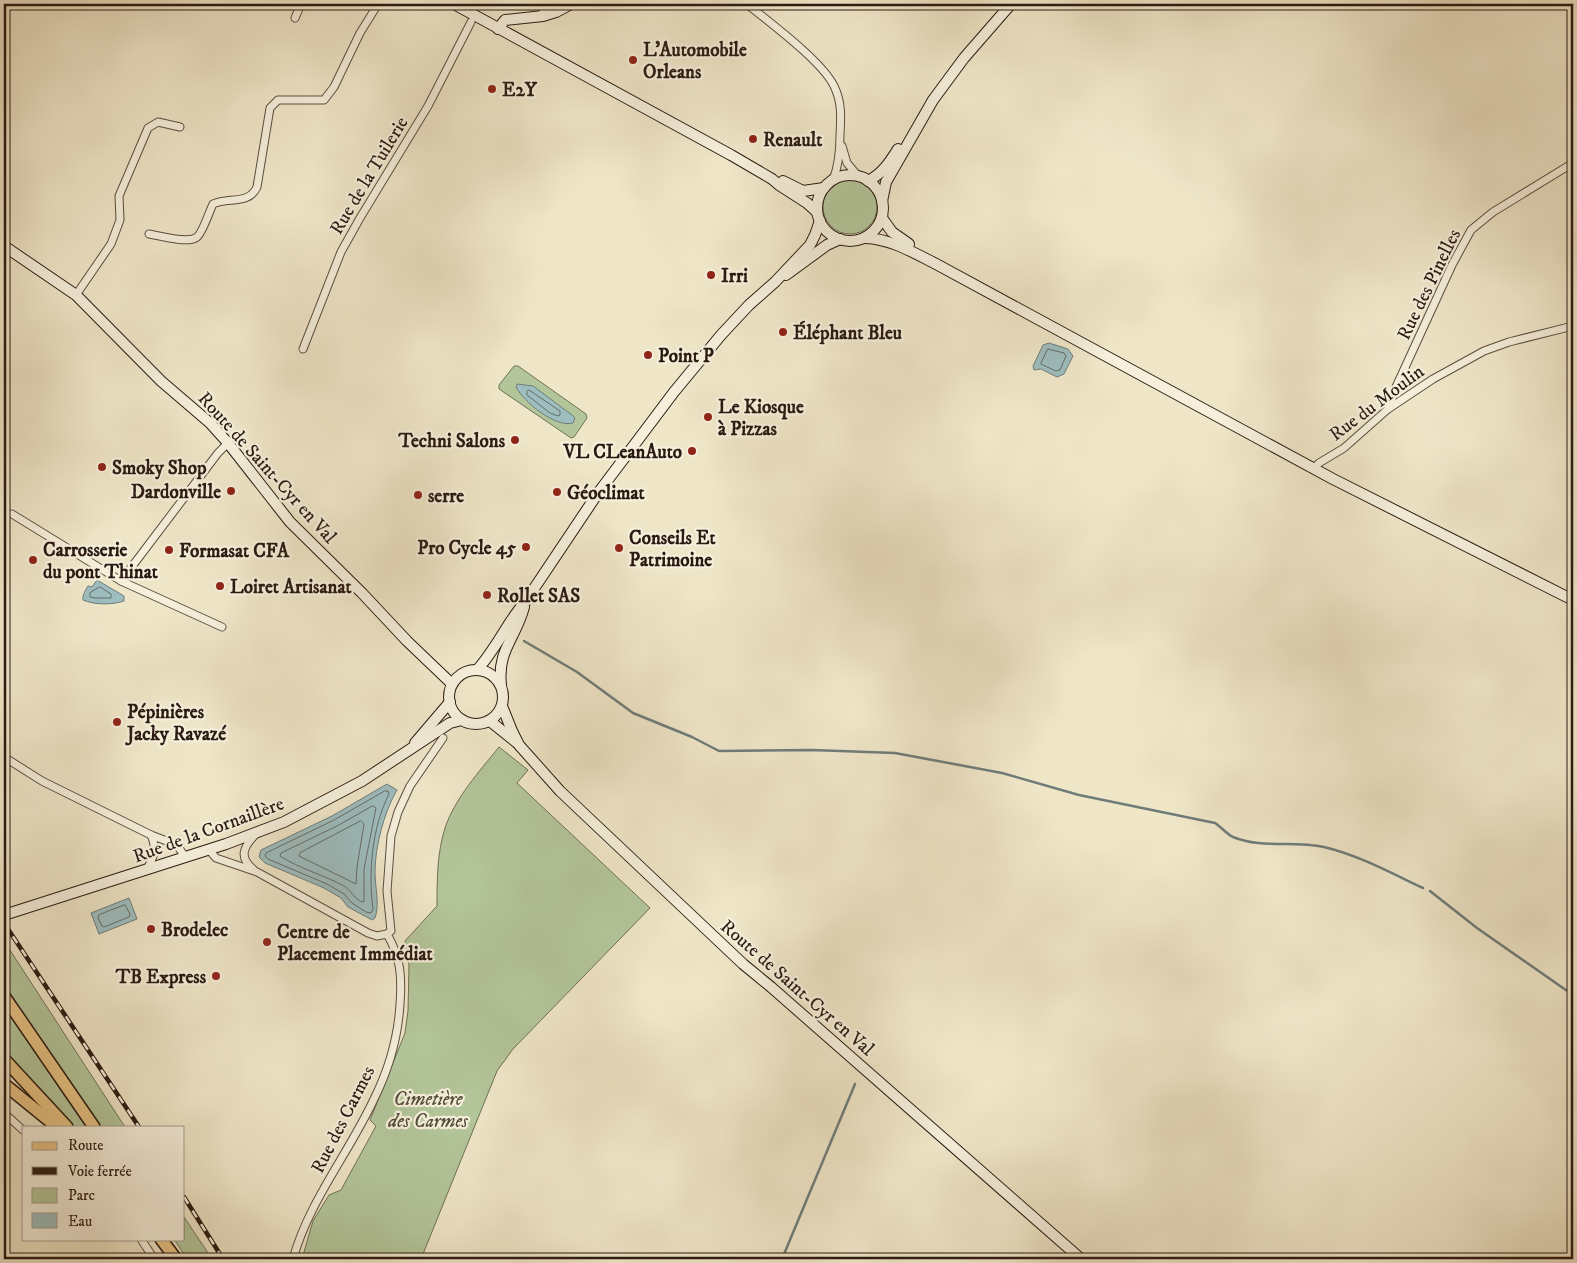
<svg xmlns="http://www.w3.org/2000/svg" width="1577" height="1263" font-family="'IM FELL DW Pica',serif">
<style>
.green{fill:#b3c69a;stroke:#6f7056}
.water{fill:#9dbdbf;stroke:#6f7c7a}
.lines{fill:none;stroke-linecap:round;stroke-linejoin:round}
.shore{stroke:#646c68;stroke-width:1}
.stream{stroke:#6f7c7a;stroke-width:2.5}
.street-casing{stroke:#5c4d40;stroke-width:9}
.secondary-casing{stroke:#2b1a12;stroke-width:12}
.primary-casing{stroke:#2b1a12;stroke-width:14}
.street{stroke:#f5efdb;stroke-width:7}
.secondary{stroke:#f5efdb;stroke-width:10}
.primary{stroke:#e8c384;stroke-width:11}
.rail-casing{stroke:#2b1a12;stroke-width:4.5}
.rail{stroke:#f5efdb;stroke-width:2.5;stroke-dasharray:8;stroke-linecap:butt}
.poi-dot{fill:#8f2418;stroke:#f5efdb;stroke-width:2}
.labels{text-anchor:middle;stroke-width:4.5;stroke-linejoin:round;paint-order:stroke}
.poi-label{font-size:19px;font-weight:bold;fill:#2b1a12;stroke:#f5efdb;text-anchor:start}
.street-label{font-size:19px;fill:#2b1a12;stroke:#f5efdb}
.park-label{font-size:19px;font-style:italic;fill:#544e3b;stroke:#f5efdb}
</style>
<rect width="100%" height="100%" fill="#efe6c8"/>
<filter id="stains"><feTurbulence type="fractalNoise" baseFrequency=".004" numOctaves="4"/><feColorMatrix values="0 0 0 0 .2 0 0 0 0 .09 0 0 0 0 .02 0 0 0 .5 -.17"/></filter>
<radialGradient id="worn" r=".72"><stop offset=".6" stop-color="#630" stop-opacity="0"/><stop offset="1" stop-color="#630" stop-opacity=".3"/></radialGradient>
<g class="green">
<circle cx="850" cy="207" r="27"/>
<polygon points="514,366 518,366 586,414 587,418 574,437 571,438 499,389 499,385"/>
<path d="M499 747 528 770 517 783 650 908 513 1049 497 1071 421 1259H302L313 1221 329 1195 341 1190 376 1126 370 1120 405 1033 408 1011 409 965 405 941 437 906C437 881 437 853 445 828 455 798 479 772 499 747Z"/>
<polygon points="4,941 125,1127 98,1127 4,990"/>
<polygon points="4,1002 90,1127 73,1127 4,1053"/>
<polygon points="184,1217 212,1259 187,1259 174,1239 184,1239"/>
</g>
<g class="water">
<polygon points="1049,343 1068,349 1073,356 1064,374 1057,377 1041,369 1034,370 1033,366 1043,345"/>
<path d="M517 384 533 386 572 415 575 418 573 423C555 428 524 402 516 387Z"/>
<path d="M97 580 124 596V601C112 605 95 605 83 600 82 596 86 589 88 586L92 587Z"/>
<path d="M387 784 397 790C384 812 375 847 375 872 375 888 380 904 375 918L372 920 348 907 341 898 324 888 265 863 259 857 261 850 332 816Z"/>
<polygon points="129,898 137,919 99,934 91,913"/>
</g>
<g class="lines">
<g class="shore">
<polygon points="1048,349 1064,353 1066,356 1060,370 1056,371 1041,364"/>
<polygon points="529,390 560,411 560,415 558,416 550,413 527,395 527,392"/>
<polygon points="100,587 111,594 111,598 95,598 90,597 90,593"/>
<path d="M385 791H388L389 794C372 827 368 873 373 909L371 913 366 912 352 903 344 894 327 884 268 859 265 856 266 853 334 820Z"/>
<path d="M373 806 376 808 364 869V902C355 901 352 891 344 886 324 875 300 869 280 856L281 853 337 826Z"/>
<polygon points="361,821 364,824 357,867 356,884 299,856 300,853"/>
<polygon points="125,905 130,914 129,917 104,927 102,926 98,918 99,915"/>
</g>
<g class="stream">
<path d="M524 641 577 672 633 713 692 737 719 751 812 750 895 753 1002 773 1079 795 1215 823C1221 827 1228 835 1233 837 1262 849 1294 840 1324 847 1358 855 1391 873 1423 888"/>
<polyline points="1430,891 1477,928 1573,995"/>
<polyline points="782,1259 855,1084"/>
</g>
<defs>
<g id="street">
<path d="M747 4C769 22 822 61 834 86 842 102 841 117 840 135 840 151 839 165 833 180"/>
<polyline points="543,16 543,4"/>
<polyline points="295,18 301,4"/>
<polyline points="842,146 847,163 858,176"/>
<path d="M149 234C160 236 189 244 197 237 203 232 209 212 213 204 229 197 249 205 257 187L270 108 278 100H324L334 87 360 33 378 4"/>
<polyline points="76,295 111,244 120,220 119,196 148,128 158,122 180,127"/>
<polyline points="303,349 341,252 360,218 428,106 471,22"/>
<polyline points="1388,409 1396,387 1452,265 1471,230 1493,212 1573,163"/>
<polyline points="1314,468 1319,463 1344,448 1388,409 1433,379 1484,351 1509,342 1573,326"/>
<polyline points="12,514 121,581 222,627"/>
<polyline points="121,581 218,453 228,443"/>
<polyline points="4,757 42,781 151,835 177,845 185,857"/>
<polyline points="209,850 216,858 257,872 368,933 377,936 387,934"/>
<path d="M147 869C154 857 157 848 151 835"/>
<path d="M253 869C238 857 244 846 256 834"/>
<polyline points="387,934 391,931 387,891 391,836 398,812 410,786 443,738"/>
<polyline points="4,1113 24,1131"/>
<polyline points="141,1239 154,1259"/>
<path d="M293 1259C309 1201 349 1153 374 1099 389 1069 398 1037 400 1004 402 977 401 958 387 934"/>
</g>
<g id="secondary">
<polyline points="454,4 731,155 772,179 779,185 807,203 817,212"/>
<polyline points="498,29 505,20 543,16 556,12 571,4"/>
<circle cx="850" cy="208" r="33"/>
<polyline points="783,181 803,191 824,188"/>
<path d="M868 181C882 174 890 162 898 149"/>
<polyline points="882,201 886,182 933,100 964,58 1011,4"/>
<polyline points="882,218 892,232 909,244"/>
<path d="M865 238C892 239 914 253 938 265L1333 479 1573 600"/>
<polyline points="4,246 76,295 161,381 210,423 228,443 290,522 362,593 407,641 452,684"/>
<polyline points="786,275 827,245 840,239"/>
<circle cx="476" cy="697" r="27"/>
<path d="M477 670C496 649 507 623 525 602L598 493 674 392 721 335 749 305 775 282 810 245 815 235 820 221"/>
<path d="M501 685C497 650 516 638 524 607"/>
<polyline points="502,706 512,731 519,745 560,791 743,964 771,987 1081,1259"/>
<polyline points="490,721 516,742"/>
<polyline points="415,743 450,702"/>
<polyline points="4,915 226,844 284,822 362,781 450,723 462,720"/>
</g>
<g id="primary">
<polyline points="4,996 94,1127"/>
<polyline points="4,1059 67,1127"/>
<polyline points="4,1084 57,1127"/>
<polyline points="161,1239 176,1259"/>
</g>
</defs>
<use href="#street" class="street-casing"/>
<use href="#secondary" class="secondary-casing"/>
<use href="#primary" class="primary-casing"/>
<use href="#street" class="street"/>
<use href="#secondary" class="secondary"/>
<use href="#primary" class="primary"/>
<defs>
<g id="rail">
<polyline points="4,923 139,1127"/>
<polyline points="184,1197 223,1259"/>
</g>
</defs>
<use href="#rail" class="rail-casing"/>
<use href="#rail" class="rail"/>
</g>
<g class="poi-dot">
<circle cx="633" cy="60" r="5"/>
<circle cx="492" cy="89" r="5"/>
<circle cx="753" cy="139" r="5"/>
<circle cx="711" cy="275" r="5"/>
<circle cx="783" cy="332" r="5"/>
<circle cx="648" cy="355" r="5"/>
<circle cx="708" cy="417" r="5"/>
<circle cx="515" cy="440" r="5"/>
<circle cx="692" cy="451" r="5"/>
<circle cx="102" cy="467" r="5"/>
<circle cx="231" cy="491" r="5"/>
<circle cx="557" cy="492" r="5"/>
<circle cx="418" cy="495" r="5"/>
<circle cx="526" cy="547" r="5"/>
<circle cx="619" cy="548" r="5"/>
<circle cx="169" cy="550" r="5"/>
<circle cx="33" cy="560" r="5"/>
<circle cx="220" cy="586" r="5"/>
<circle cx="487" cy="595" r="5"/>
<circle cx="117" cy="722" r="5"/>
<circle cx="151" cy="929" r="5"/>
<circle cx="267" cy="942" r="5"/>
<circle cx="216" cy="976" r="5"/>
</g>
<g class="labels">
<g class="poi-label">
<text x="643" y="56">L’Automobile<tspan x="643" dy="22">Orleans</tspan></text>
<text x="502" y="96">E2Y</text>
<text x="763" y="146">Renault</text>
<text x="721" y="282">Irri</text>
<text x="793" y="339">Éléphant Bleu</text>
<text x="658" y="362">Point P</text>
<text x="718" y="413">Le Kiosque<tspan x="718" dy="22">à Pizzas</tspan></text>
<text x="505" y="447" text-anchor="end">Techni Salons</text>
<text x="682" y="458" text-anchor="end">VL CLeanAuto</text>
<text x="112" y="474">Smoky Shop</text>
<text x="221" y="498" text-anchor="end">Dardonville</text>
<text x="567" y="499">Géoclimat</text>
<text x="428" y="502">serre</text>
<text x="629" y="544">Conseils Et<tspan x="629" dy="22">Patrimoine</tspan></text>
<text x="516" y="554" text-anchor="end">Pro Cycle 45</text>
<text x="43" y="556">Carrosserie<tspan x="43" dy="22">du pont Thinat</tspan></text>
<text x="179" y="557">Formasat CFA</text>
<text x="230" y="593">Loiret Artisanat</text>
<text x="497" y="602">Rollet SAS</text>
<text x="127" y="718">Pépinières<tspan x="127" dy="22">Jacky Ravazé</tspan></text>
<text x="161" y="936">Brodelec</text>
<text x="277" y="938">Centre de<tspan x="277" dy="22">Placement Immédiat</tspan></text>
<text x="206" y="983" text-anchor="end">TB Express</text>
</g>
<g class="street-label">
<text transform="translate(368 175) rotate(-59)" y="7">Rue de la Tuilerie</text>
<text transform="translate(1428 284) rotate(-64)" y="7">Rue des Pinelles</text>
<text transform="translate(1376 402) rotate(-37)" y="7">Rue du Moulin</text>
<text transform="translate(268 467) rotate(48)" y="7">Route de Saint-Cyr en Val</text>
<text transform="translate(208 829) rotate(-20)" y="7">Rue de la Cornaillère</text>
<text transform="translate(798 987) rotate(41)" y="7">Route de Saint-Cyr en Val</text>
<text transform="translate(342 1119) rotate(-63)" y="7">Rue des Carmes</text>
</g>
<g class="park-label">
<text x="428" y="1105">Cimetière<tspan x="428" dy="22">des Carmes</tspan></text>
</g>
</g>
<rect width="1577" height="1263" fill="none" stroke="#efe6c8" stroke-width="20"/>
<rect x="5" y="5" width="1567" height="1253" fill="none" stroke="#2b1a12" stroke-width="2.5"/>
<rect x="10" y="10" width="1557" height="1243" fill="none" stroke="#2b1a12"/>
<rect x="22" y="1126" width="162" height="115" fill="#f5efdb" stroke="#a49a8b"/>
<rect x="32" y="1142" width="25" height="8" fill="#e8c384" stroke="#a49a8b"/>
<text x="68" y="1150" font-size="15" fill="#2b1a12">Route</text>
<rect x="32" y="1167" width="25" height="8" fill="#2b1a12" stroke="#a49a8b"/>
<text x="68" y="1176" font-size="15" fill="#2b1a12">Voie ferrée</text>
<rect x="32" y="1188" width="25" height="15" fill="#b3c69a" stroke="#a49a8b"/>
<text x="68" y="1200" font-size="15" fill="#2b1a12">Parc</text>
<rect x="32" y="1213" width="25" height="15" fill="#9dbdbf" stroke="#a49a8b"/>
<text x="68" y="1226" font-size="15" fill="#2b1a12">Eau</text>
<rect width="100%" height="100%" filter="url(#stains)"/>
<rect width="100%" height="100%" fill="url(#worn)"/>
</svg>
